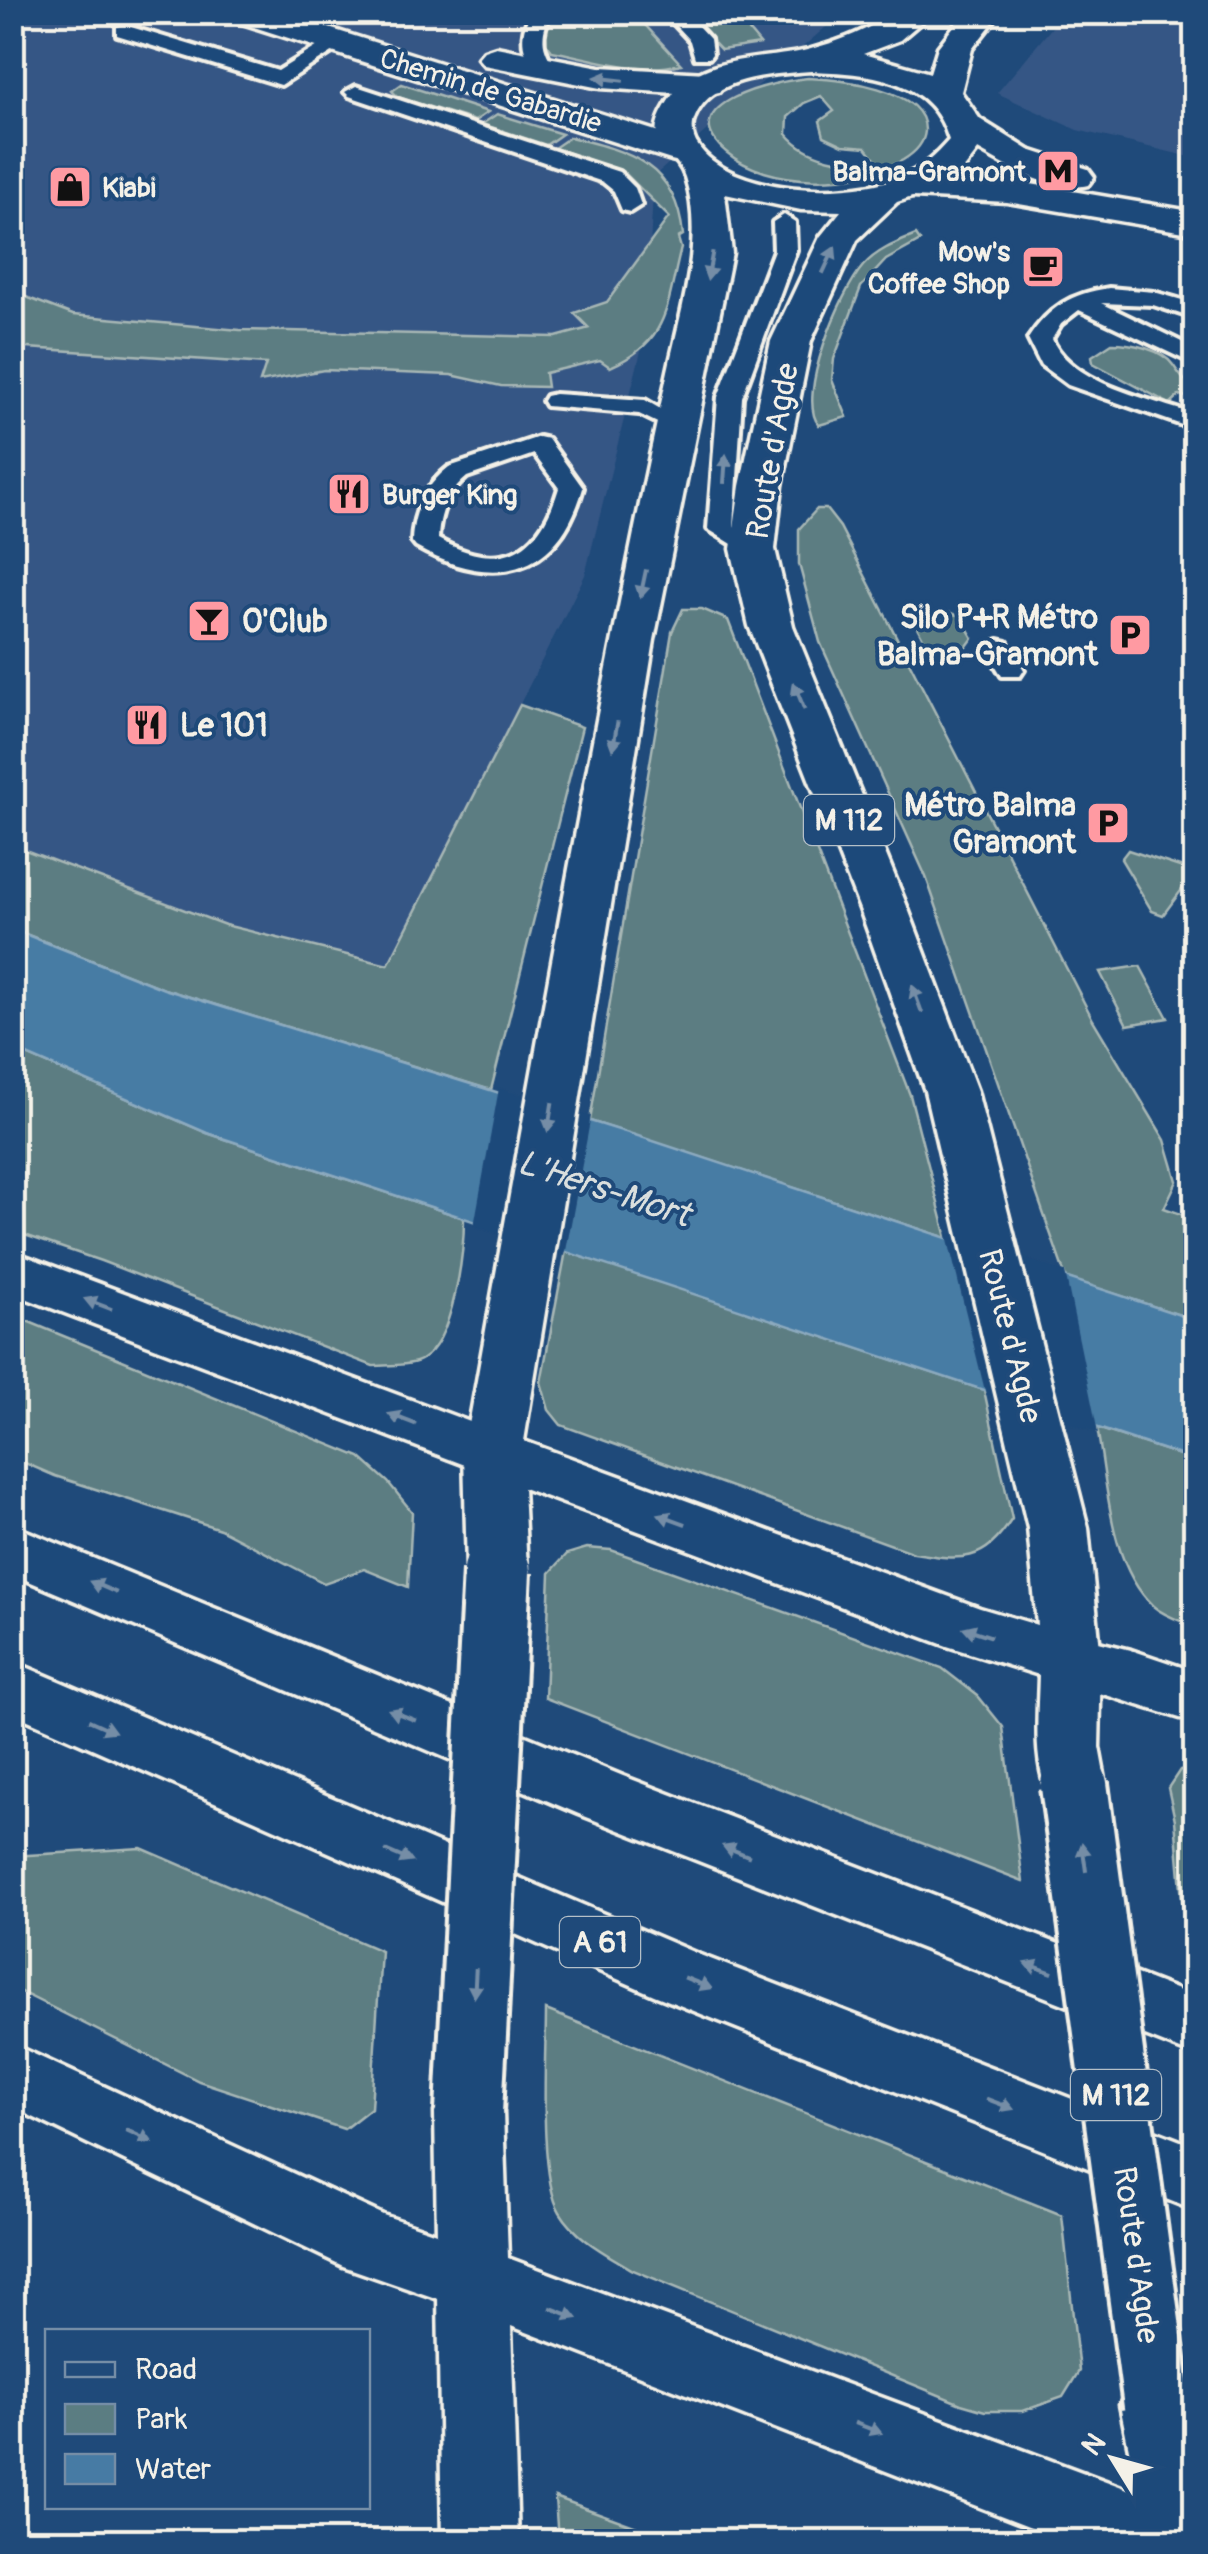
<svg xmlns="http://www.w3.org/2000/svg" width="1208" height="2554" font-family="Pangolin,sans-serif">
<style>
.built{fill:#365785}
.green{fill:#5b7d82;stroke:#a8b7b5;stroke-width:2.5;fill-rule:evenodd}
.water{fill:#477ba4;stroke:#8caabf;stroke-width:2.5}
.pier{fill:#1f4a7a}
.lines{fill:none;stroke-linecap:round;stroke-linejoin:round}
.service-casing{stroke:#f4f1e8;stroke-width:8}
.tertiary-casing{stroke:#f4f1e8;stroke-width:7}
.primary-casing{stroke:#f4f1e8;stroke-width:7}
.motorway-casing{stroke:#f4f1e8;stroke-width:7}
.service{fill:#1f4a7a;fill-rule:evenodd}
.tertiary{fill:#1f4a7a;fill-rule:evenodd}
.primary{fill:#1f4a7a;fill-rule:evenodd}
.motorway{fill:#1f4a7a;fill-rule:evenodd}
.primary-bridge-casing{stroke:#f4f1e8;stroke-width:74;stroke-linecap:butt}
.primary-bridge{stroke:#1f4a7a;stroke-width:66}
.oneway{fill:#748da6}
.labels{text-anchor:middle;stroke-width:8;stroke-linejoin:round;paint-order:stroke}
.far-street-label{font-size:28px;fill:#f4f1e8;stroke:#1f4a7a}
.far-poi-label{font-size:28px;font-weight:bold;fill:#f4f1e8;stroke:#1f4a7a;text-anchor:end}
.shield{fill:#1f4a7a;stroke:#b4bfc7;stroke-width:2.5}
.shield-label{font-size:30px;font-weight:bold;fill:#f4f1e8}
.street-label{font-size:32px;fill:#f4f1e8;stroke:#1f4a7a}
.poi-label{font-size:32px;font-weight:bold;fill:#f4f1e8;stroke:#1f4a7a;text-anchor:end}
.water-label{font-size:35px;font-style:italic;fill:#dadfde;stroke:#1f4a7a}
</style>
<rect width="100%" height="100%" fill="#1f4a7a"/>
<filter id="ink" filterUnits="userSpaceOnUse"><feTurbulence type="fractalNoise" baseFrequency=".01" numOctaves="2"/><feDisplacementMap in="SourceGraphic" scale="20" xChannelSelector="R" yChannelSelector="G"/><feConvolveMatrix kernelMatrix="1 2 1 2 8 2 1 2 1" color-interpolation-filters="sRGB"/></filter>
<g filter="url(#ink)">
<g class="built">
<polygon points="12,13 842,13 654,176 645,335 585,575 388,965 225,925 13,845"/>
<polygon points="1064,13 1195,13 1195,158 1077,130 997,93"/>
</g>
<g class="green">
<path d="M551 13H634L681 64C639 75 594 59 552 51L543 39Z"/>
<polygon points="685,13 734,13 760,44 721,50"/>
<path d="M808 78C838 79 926 87 925 131 924 144 913 154 903 160 855 187 769 188 726 152 669 103 777 81 808 78ZM821 96 834 111 820 121 824 136 843 145 866 147 878 162C846 165 808 159 787 134L788 117 804 103Z"/>
<polygon points="402,84 411,87 488,112 475,121 398,97 392,91"/>
<polygon points="497,114 562,134 546,145 482,124"/>
<path d="M570 137C631 152 676 164 683 235L678 238 681 248C666 306 670 341 610 367L600 360 545 373 547 387 501 386 451 375 324 370 260 382 266 364 13 347V292L73 315 240 330 556 337 589 328 574 313 607 302 669 217 624 172 554 148Z"/>
<path d="M916 235 920 241 886 260 861 287 834 359 832 380 847 417 819 425C795 398 841 291 863 266 877 250 896 243 916 235Z"/>
<path d="M1112 343C1131 343 1162 349 1173 365 1181 376 1182 380 1195 387V400L1180 395 1170 404 1093 363 1092 356Z"/>
<polygon points="817,509 826,509 840,527 1093,1020 1165,1140 1177,1181 1164,1208 1195,1219 1195,1320 1066,1278 926,877 820,642 799,564 799,529"/>
<polygon points="683,609 702,609 728,620 910,1095 947,1238 590,1121 672,632"/>
<polygon points="944,611 960,616 973,638 964,650 932,655 911,616"/>
<polygon points="520,705 582,727 491,1090 164,989 13,929 12,845 225,925 388,965"/>
<polygon points="1128,850 1195,872 1163,915 1152,911 1121,859"/>
<polygon points="1140,966 1168,1018 1127,1025 1100,972"/>
<path d="M13 1049 207 1133 464 1218C464 1252 454 1342 421 1360 410 1366 387 1365 373 1366L101 1261 13 1231Z"/>
<path d="M566 1251 984 1390 1012 1519C984 1563 962 1561 914 1553L561 1425 549 1410 541 1382Z"/>
<polygon points="12,1315 360,1457 388,1482 412,1512 408,1587 364,1569 324,1583 220,1529 55,1476 13,1458"/>
<path d="M1097 1428 1195 1460V1627C1182 1621 1164 1616 1153 1606 1109 1564 1108 1485 1097 1428Z"/>
<polygon points="587,1548 611,1550 942,1668 978,1696 1003,1727 1023,1882 545,1698 550,1573 567,1554"/>
<polygon points="1195,1768 1196,1768 1195,1950 1186,1946 1175,1820 1168,1788 1180,1770"/>
<polygon points="141,1848 381,1951 371,2108 344,2129 199,2081 13,1988 13,1856"/>
<path d="M546 2010 1062 2215 1079 2371 1063 2397 1023 2411H985L961 2404 633 2270C607 2254 576 2239 560 2212 538 2177 546 2055 546 2010Z"/>
<polygon points="555,2497 675,2541 558,2541"/>
</g>
<polygon class="water" points="12,929 164,989 635,1135 1195,1320 1195,1460 207,1133 13,1049"/>
<g class="pier">
<polygon points="499,1088 591,1116 565,1256 474,1226"/>
<polygon points="946,1232 1065,1272 1098,1433 986,1395"/>
</g>
<g class="lines">
<defs>
<g id="service">
<path d="M532 12H552C538 36 542 51 558 71L555 75H541C522 56 517 36 532 12Z"/>
<polygon points="663,12 685,12 710,39 712,54 709,58 695,58 690,41"/>
<polygon points="124,25 278,71 331,38 338,36 348,42 281,85 117,35 117,27"/>
<polygon points="356,86 619,172 635,188 641,205 630,212 622,210 614,191 603,182 349,96 345,92"/>
<polygon points="784,215 795,222 796,250 742,397 734,526 766,549 753,557 708,529 718,397 774,250 773,222"/>
<path d="M1109 288 1154 292 1196 304V319L1153 305 1101 303 1196 349V365L1079 310 1061 324 1052 339C1071 384 1151 399 1196 415V430L1068 385 1041 365 1028 339C1050 306 1071 294 1109 288Z"/>
<polygon points="555,394 645,400 688,425 676,432 639,414 546,406 543,401 546,396"/>
<path d="M539 437 548 439 583 488C558 577 492 590 416 547L412 542C413 511 425 486 449 467ZM534 454 559 488C539 555 499 573 438 539 439 513 447 494 467 477Z"/>
<polygon points="998,640 1007,642 1024,670 1020,676 1002,676 985,648"/>
</g>
<g id="tertiary">
<polygon points="224,12 278,12 697,144 702,152 697,160 684,163 671,160 229,19"/>
<polygon points="496,47 600,67 706,73 719,76 724,84 719,92 706,95 600,88 484,65 478,58 484,51"/>
<path d="M965 115 978 118 1029 150 1088 169 1094 177 1088 185C1047 195 986 155 952 134L947 126 952 118Z"/>
<polygon points="908,177 1007,180 1196,212 1196,234 1007,202 895,196 889,188 895,180"/>
</g>
<g id="primary">
<path d="M893 12H933L900 40 863 54 930 73 938 47 965 12H1001L972 49 961 92 979 118 985 141 960 174 930 191 897 202 857 240 811 341 782 486 775 549 793 626 908 909 977 1091 1088 1528 1101 1660 1099 1747 1106 1785 1096 1804 1074 1811 1052 1804C1032 1763 1038 1719 1039 1675L947 1646 523 1488 527 1571 518 1588 497 1594 476 1588 467 1571 464 1453C529 1092 590 730 668 371 681 310 705 239 685 177 675 146 637 149 669 100 700 52 765 62 811 49 840 41 870 30 893 12ZM811 71C867 73 932 77 949 140 935 156 921 169 901 177 849 197 734 196 698 146 692 137 691 126 695 117 712 76 774 74 811 71ZM725 194 801 210 841 211 820 237 771 341 740 486 731 549 749 626 860 909 925 1091 1028 1528 1037 1625 980 1608 524 1441 654 640 732 253Z"/>
<polygon points="469,2081 493,2090 503,2112 508,2258 1138,2493 1120,2405 1131,2380 1157,2370 1183,2380 1196,2413 1196,2542 1070,2542 511,2326 518,2542 442,2542 435,2112 445,2090"/>
</g>
<g id="motorway">
<polygon points="12,1251 513,1438 522,1453 513,1468 493,1475 473,1468 12,1293"/>
<polygon points="12,1525 623,1776 1196,1997 1196,2056 579,1814 12,1574"/>
<polygon points="1070,1635 1131,1650 1196,1672 1196,1723 1048,1677 1039,1660 1048,1643"/>
<polygon points="12,1661 700,1955 1196,2147 1196,2211 654,1995 12,1713"/>
<polygon points="12,2044 383,2215 498,2254 509,2278 498,2302 473,2311 343,2266 12,2107"/>
</g>
</defs>
<use href="#service" class="service-casing"/>
<use href="#tertiary" class="tertiary-casing"/>
<use href="#primary" class="primary-casing"/>
<use href="#motorway" class="motorway-casing"/>
<use href="#service" class="service"/>
<use href="#tertiary" class="tertiary"/>
<use href="#primary" class="primary"/>
<use href="#motorway" class="motorway"/>
<defs>
<g id="primary-bridge">
<polyline points="1074,1785 1157,2405"/>
<polyline points="469,2112 497,1571"/>
</g>
</defs>
<use href="#primary-bridge" class="primary-bridge-casing"/>
<use href="#primary-bridge" class="primary-bridge"/>
</g>
<defs><path id="oneway-solid" d="M-6-.8H1V-3.2L6.5 0L1 3.2V.8H-6Z" transform="scale(2.5)"/></defs>
<g class="oneway">
<use href="#oneway-solid" transform="translate(609 79) rotate(-173)"/>
<use href="#oneway-solid" transform="translate(829 260) rotate(-65)"/>
<use href="#oneway-solid" transform="translate(710 266) rotate(100)"/>
<use href="#oneway-solid" transform="translate(725 469) rotate(-86)"/>
<use href="#oneway-solid" transform="translate(643 584) rotate(102)"/>
<use href="#oneway-solid" transform="translate(799 696) rotate(-112)"/>
<use href="#oneway-solid" transform="translate(615 736) rotate(100)"/>
<use href="#oneway-solid" transform="translate(917 999) rotate(-110)"/>
<use href="#oneway-solid" transform="translate(550 1117) rotate(99)"/>
<use href="#oneway-solid" transform="translate(98 1304) rotate(-159)"/>
<use href="#oneway-solid" transform="translate(402 1419) rotate(-159)"/>
<use href="#oneway-solid" transform="translate(672 1519) rotate(-160)"/>
<use href="#oneway-solid" transform="translate(103 1587) rotate(-157)"/>
<use href="#oneway-solid" transform="translate(977 1632) rotate(-162)"/>
<use href="#oneway-solid" transform="translate(402 1715) rotate(-158)"/>
<use href="#oneway-solid" transform="translate(102 1726) rotate(24)"/>
<use href="#oneway-solid" transform="translate(736 1851) rotate(-158)"/>
<use href="#oneway-solid" transform="translate(399 1856) rotate(23)"/>
<use href="#oneway-solid" transform="translate(1084 1857) rotate(-98)"/>
<use href="#oneway-solid" transform="translate(1039 1968) rotate(-160)"/>
<use href="#oneway-solid" transform="translate(475 1983) rotate(93)"/>
<use href="#oneway-solid" transform="translate(698 1983) rotate(22)"/>
<use href="#oneway-solid" transform="translate(1000 2104) rotate(21)"/>
<use href="#oneway-solid" transform="translate(139 2136) rotate(25)"/>
<use href="#oneway-solid" transform="translate(564 2313) rotate(21)"/>
<use href="#oneway-solid" transform="translate(868 2428) rotate(21)"/>
</g>
</g>
<defs>
<symbol id="metro-square" viewBox="-11 -11 22 22"><rect x="-9" y="-9" width="18" height="18" rx="4" fill="#ff9aa2" stroke="#1f4a7a"/><path d="M-5.5 5V-5H-3L0 0L3-5H5.5V5H3V-.5L0 4L-3-.5V5Z" fill="#111"/></symbol>
<symbol id="shop-square" viewBox="-11 -11 22 22"><rect x="-9" y="-9" width="18" height="18" rx="4" fill="#ff9aa2" stroke="#1f4a7a"/><path d="M-5-2.5h2.3a2.7 3.5 0 0 1 5.4 0H5L5.5 6h-11ZM-1.5-2.5h3a1.5 2.3 0 0 0-3 0Z" fill="#111"/></symbol>
<symbol id="cafe-square" viewBox="-11 -11 22 22"><rect x="-9" y="-9" width="18" height="18" rx="4" fill="#ff9aa2" stroke="#1f4a7a"/><path d="M-5.5-4.5H6V0H3Q3 3.5 0 3.5H-2.5Q-5.5 3.5-5.5 0ZM3-3.2v2h1.7v-2ZM-6 4.5H4V6H-6Z" fill="#111"/></symbol>
<symbol id="restaurant-square" viewBox="-11 -11 22 22"><rect x="-9" y="-9" width="18" height="18" rx="4" fill="#ff9aa2" stroke="#1f4a7a"/><path d="M-5-6h1v4h1v-4h1v4h1v-4h1v5L-1.5 .5V6h-2V.5L-5-1ZM5-6V6H3V1.5H1.5Q1.5-4 5-6Z" fill="#111"/></symbol>
<symbol id="bar-square" viewBox="-11 -11 22 22"><rect x="-9" y="-9" width="18" height="18" rx="4" fill="#ff9aa2" stroke="#1f4a7a"/><path d="M-6-5H6L.8 .8V4.5H3.5V6h-7V4.5H-.8V.8Z" fill="#111"/></symbol>
<symbol id="parking-square" viewBox="-11 -11 22 22"><rect x="-9" y="-9" width="18" height="18" rx="4" fill="#ff9aa2" stroke="#1f4a7a"/><path d="M-3.5-5.5H1a3.5 3.5 0 0 1 0 7H-1V5.5H-3.5ZM-1-3.4V-.6H.8a1.4 1.4 0 0 0 0-2.8Z" fill="#111"/></symbol>
</defs>
<g fill-rule="evenodd">
<use href="#metro-square" x="1033" y="146" width="50" height="50"/>
<use href="#shop-square" x="45" y="162" width="50" height="50"/>
<use href="#cafe-square" x="1018" y="242" width="50" height="50"/>
<use href="#restaurant-square" x="324" y="469" width="50" height="50"/>
<use href="#bar-square" x="184" y="596" width="50" height="50"/>
<use href="#parking-square" x="1105" y="610" width="50" height="50"/>
<use href="#restaurant-square" x="122" y="700" width="50" height="50"/>
<use href="#parking-square" x="1083" y="798" width="50" height="50"/>
</g>
<g class="labels">
<g class="far-street-label">
<text transform="translate(491 90) rotate(17)" y="10">Chemin de Gabardie</text>
</g>
<g class="far-poi-label">
<text x="1026" y="181">Balma-Gramont</text>
<text x="102" y="197" text-anchor="start">Kiabi</text>
<text x="1010" y="261">Mow's<tspan x="1010" dy="32">Coffee Shop</tspan></text>
<text x="382" y="504" text-anchor="start">Burger King</text>
</g>
<g class="shield">
<rect x="804" y="795" width="90" height="50" rx="8"/>
<rect x="560" y="1917" width="80" height="50" rx="8"/>
<rect x="1071" y="2070" width="90" height="50" rx="8"/>
</g>
<g class="shield-label">
<text x="849" y="830">M 112</text>
<text x="600" y="1952">A 61</text>
<text x="1116" y="2105">M 112</text>
</g>
<g class="street-label">
<text transform="translate(772 451) rotate(-80)" y="11">Route d'Agde</text>
<text transform="translate(1011 1336) rotate(76)" y="11">Route d'Agde</text>
<text transform="translate(1137 2255) rotate(82)" y="11">Route d'Agde</text>
</g>
<g class="poi-label">
<text x="1098" y="628">Silo P+R Métro<tspan x="1098" dy="37">Balma-Gramont</tspan></text>
<text x="242" y="632" text-anchor="start">O'Club</text>
<text x="180" y="736" text-anchor="start">Le 101</text>
<text x="1076" y="816">Métro Balma<tspan x="1076" dy="37">Gramont</tspan></text>
</g>
<g class="water-label">
<text transform="translate(604 1188) rotate(18)" y="12">L'Hers-Mort</text>
</g>
</g>
<rect width="1208" height="2554" fill="none" stroke="#1f4a7a" stroke-width="50"/>
<rect x="25" y="25" width="1158" height="2504" fill="none" stroke="#f4f1e8" stroke-width="4" filter="url(#ink)"/>
<rect x="45" y="2329" width="325" height="180" fill="#1f4a7a" stroke="#748da6" stroke-width="2.5"/>
<rect x="65" y="2362" width="50" height="15" fill="#1f4a7a" stroke="#748da6" stroke-width="2.5"/>
<text x="135" y="2379" font-size="30" fill="#f4f1e8">Road</text>
<rect x="65" y="2404" width="50" height="30" fill="#5b7d82" stroke="#748da6" stroke-width="2.5"/>
<text x="135" y="2429" font-size="30" fill="#f4f1e8">Park</text>
<rect x="65" y="2454" width="50" height="30" fill="#477ba4" stroke="#748da6" stroke-width="2.5"/>
<text x="135" y="2479" font-size="30" fill="#f4f1e8">Water</text>
<g transform="translate(1113 2459) rotate(307)" stroke="#1f4a7a" stroke-width="8" paint-order="stroke">
<path d="M0-8L18 38L0 25L-18 38Z" fill="#f4f1e8"/>
<text y="-15" font-size="28" font-weight="bold" text-anchor="middle" fill="#f4f1e8">N</text>
</g>
</svg>
